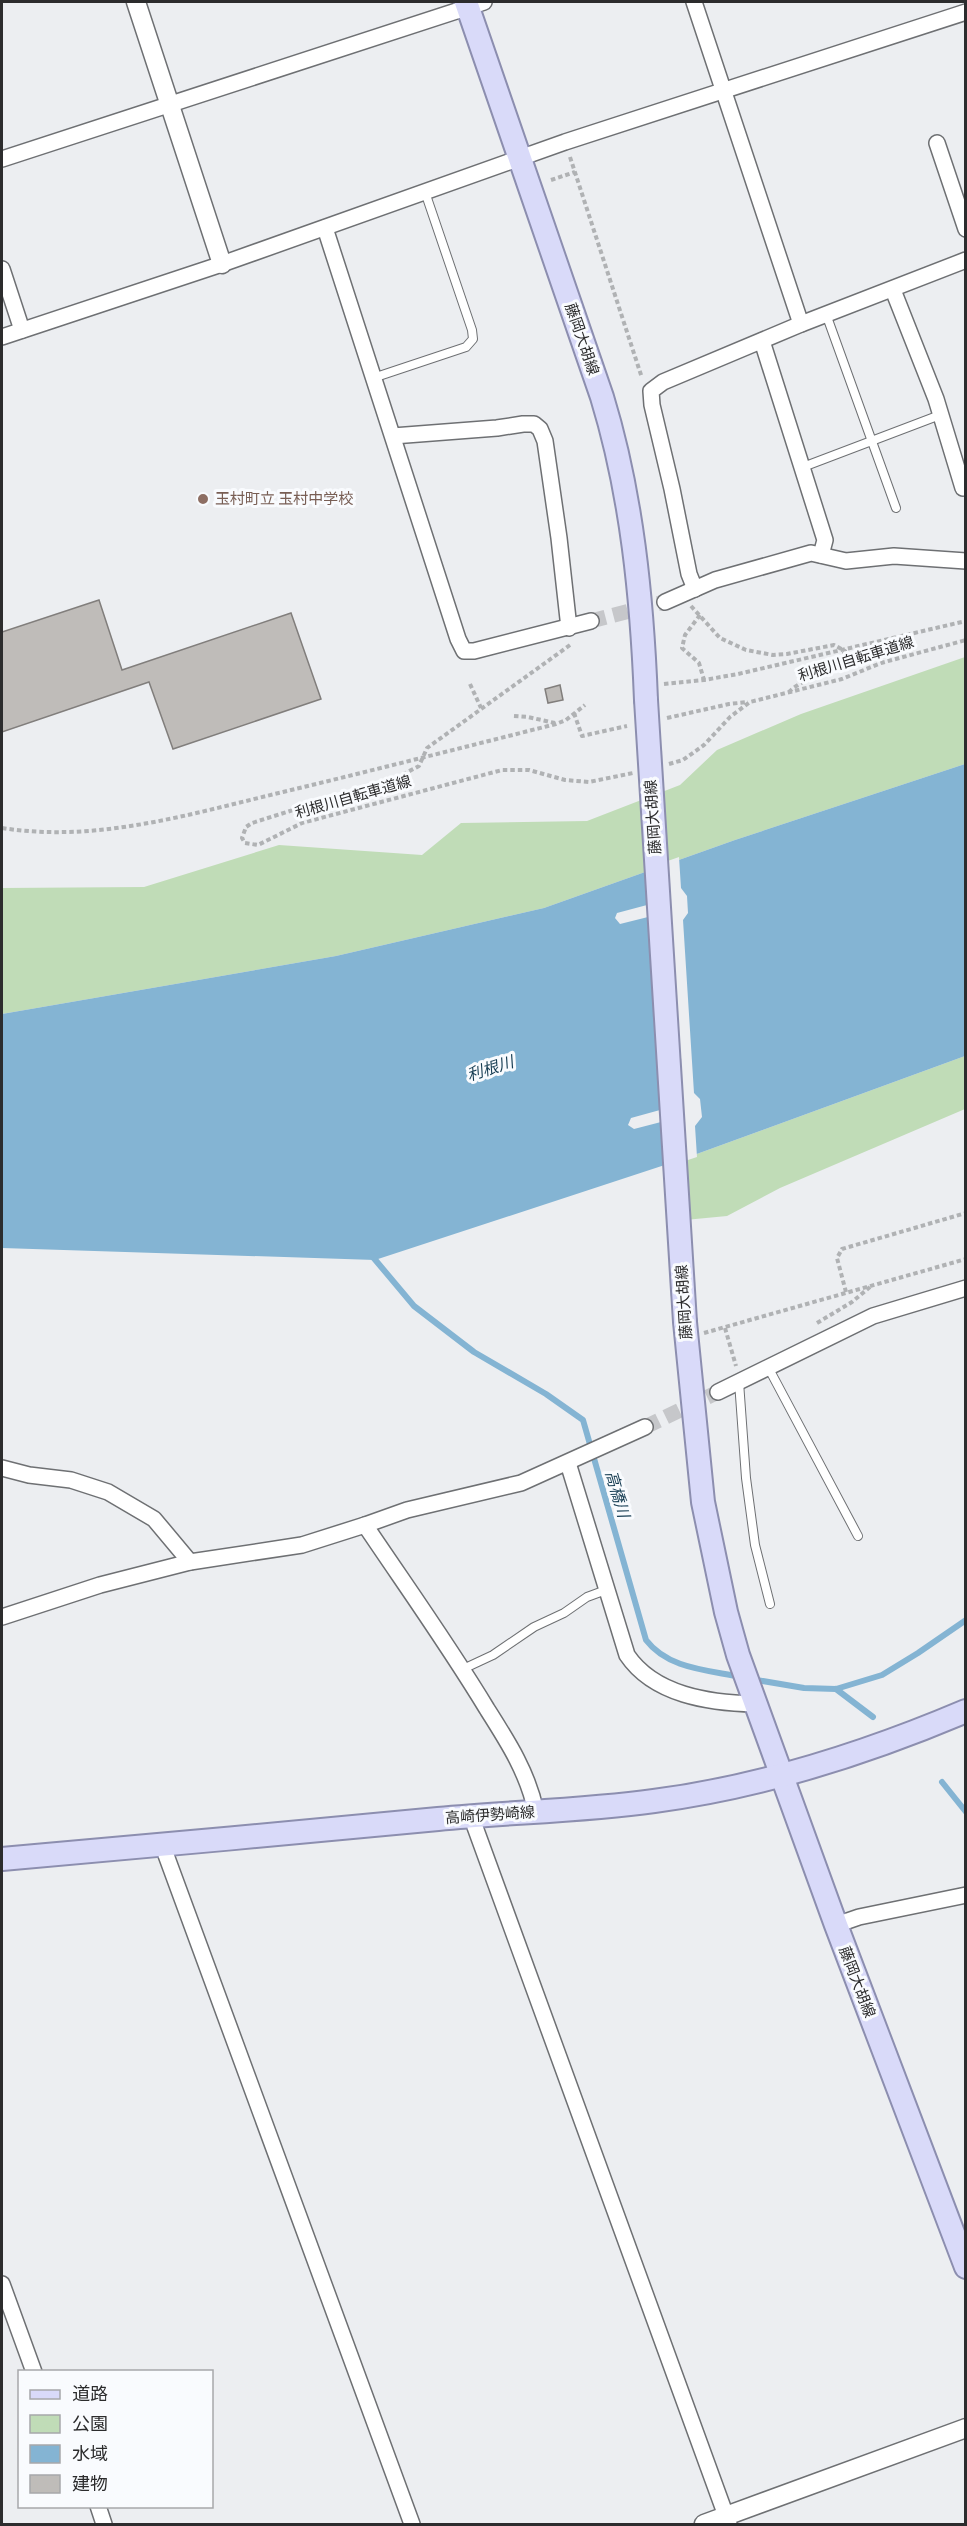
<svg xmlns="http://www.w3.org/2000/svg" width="967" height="2526" font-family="'PT Sans Narrow','Noto Sans JP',sans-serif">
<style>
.green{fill:#c0dcb7}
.water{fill:#84b4d3}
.pier{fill:#eceef1}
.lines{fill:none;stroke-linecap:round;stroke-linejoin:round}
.stream{stroke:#84b4d3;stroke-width:6}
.building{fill:#bfbcb9;stroke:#817e7c;stroke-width:1.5}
.minor-tunnel{stroke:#c6c7ca;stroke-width:15;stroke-dasharray:15 8;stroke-linecap:butt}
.service-casing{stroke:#6e7073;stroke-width:10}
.minor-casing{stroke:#6e7073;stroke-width:18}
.tertiary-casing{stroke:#6e7073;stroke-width:21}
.primary-casing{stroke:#8c8eaf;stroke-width:26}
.path{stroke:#b0b2b4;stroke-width:4;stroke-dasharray:4.5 3;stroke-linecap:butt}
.service{stroke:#fff;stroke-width:8}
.minor{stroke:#fff;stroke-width:15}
.tertiary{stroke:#fff;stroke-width:18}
.primary{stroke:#d9daf9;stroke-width:22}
.primary-bridge-casing{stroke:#8c8eaf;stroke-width:26;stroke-linecap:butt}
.primary-bridge{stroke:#d9daf9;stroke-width:22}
.education-dot{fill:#8d6e63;stroke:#f9fbfe;stroke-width:2}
.labels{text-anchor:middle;stroke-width:6;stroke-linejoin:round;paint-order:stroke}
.street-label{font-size:15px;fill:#2c2c2d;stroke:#f9fbfe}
.education-label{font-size:15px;fill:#785e54;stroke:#f9fbfe;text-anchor:start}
.water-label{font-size:16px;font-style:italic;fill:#153c52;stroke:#f9fbfe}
</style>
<rect width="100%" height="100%" fill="#eceef1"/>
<g class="green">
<polygon points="965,657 965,764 735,840 544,908 336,956 2,1014 2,888 144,887 279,845 422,855 461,823 587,821 680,785 717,750 801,714"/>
<polygon points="965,1056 965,1109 780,1188 727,1216 685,1220 683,1159"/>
</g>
<polygon class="water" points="965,764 965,1056 683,1159 375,1260 2,1248 2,1014 336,956 544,908 735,840"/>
<polygon class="pier" points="679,857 681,888 687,896 688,913 683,920 694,1093 700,1099 702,1117 695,1126 697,1157 664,1168 661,1122 634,1129 628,1125 631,1118 660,1110 648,917 620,924 615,918 617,913 647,905 645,869"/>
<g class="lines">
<g class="stream">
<path d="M372 1256 414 1306 474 1352 546 1394 583 1420 646 1640C668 1669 708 1670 741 1677"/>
<polyline points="751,1679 804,1688 836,1689 882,1675 918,1653 966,1620"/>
<polyline points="836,1689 873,1717"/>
<polyline points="942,1782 966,1812"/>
</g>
</g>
<g class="building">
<polygon points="99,600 122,670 291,613 321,699 173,749 149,682 2,732 2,632"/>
<polygon points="560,685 563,700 548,703 545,689"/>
</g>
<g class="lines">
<g class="minor-tunnel">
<polyline points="591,621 665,602"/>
<polyline points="645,1427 718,1392"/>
</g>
<defs>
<g id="service">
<polyline points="826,314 896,508"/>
<polyline points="373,378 466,347 473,339 472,330 425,192"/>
<polyline points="803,467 940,415"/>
<polyline points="768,1367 858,1536"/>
<polyline points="739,1382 746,1478 755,1545 770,1604"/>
<polyline points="463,1669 493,1655 534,1627 564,1613 587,1597 606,1590"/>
</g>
<g id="minor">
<polyline points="694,2 801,324"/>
<polyline points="937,143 966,229"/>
<polyline points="2,159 484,2"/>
<polyline points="325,228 458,639 464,651 474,651 591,621"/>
<polyline points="2,269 22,330"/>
<polyline points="893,290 936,399 963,488"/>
<polyline points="2,337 222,264 565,142 966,12"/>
<polyline points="762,341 825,540 821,555"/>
<polyline points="393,436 497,428 523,424 534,424 540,429 545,441 559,538 569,628"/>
<polyline points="695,589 689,574 672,489 652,405 651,391 663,382 801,324 966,260"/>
<polyline points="665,602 715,580 811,553 846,561 894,556 966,561"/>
<polyline points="718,1392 873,1316 966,1288"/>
<path d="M568 1463 627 1655C654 1695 709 1703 755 1704"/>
<polyline points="2,1468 29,1475 71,1480 108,1492 154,1519 190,1562"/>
<path d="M365 1525C406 1586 449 1646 487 1709 508 1742 528 1773 536 1812"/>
<polyline points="2,1617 100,1585 190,1562 302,1545 365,1525 407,1510 521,1483 645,1427"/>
<polyline points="473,1816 475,1827 729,2524"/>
<polyline points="166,1844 166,1855 412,2524"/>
<polyline points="836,1925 859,1917 966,1895"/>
<polyline points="2,2284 34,2372"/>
<polyline points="98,2506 104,2524"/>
</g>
<g id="tertiary">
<polyline points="136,2 222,264"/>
<polyline points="704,2524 966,2428"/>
</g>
<g id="primary">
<path d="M466 2 602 397C632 495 642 598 646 700"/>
<polyline points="685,1322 703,1502 726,1612 738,1655 836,1925 966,2267"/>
<path d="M2 1859C147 1846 293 1833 438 1819 510 1812 582 1811 654 1801 761 1787 867 1753 966 1711"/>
</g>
</defs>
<use href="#service" class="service-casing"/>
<use href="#minor" class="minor-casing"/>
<use href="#tertiary" class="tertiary-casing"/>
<use href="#primary" class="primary-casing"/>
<g class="path">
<polyline points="570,157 642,378"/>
<polyline points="551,180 575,172"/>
<path d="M691 606 720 638 746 650 773 655 787 654 834 645 845 651C836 671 805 676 789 692"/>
<polyline points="700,615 685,635 682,648 699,663 704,680"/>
<polyline points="570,645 427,748 419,766 398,777 252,823 246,827 242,838 245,843 258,845 302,823 502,770 529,770 565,780 589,782 633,773"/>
<polyline points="470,684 481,708"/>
<polyline points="664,684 704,680 738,674 966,621"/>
<polyline points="574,713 582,736 627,726"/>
<polyline points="514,716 528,717 555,723"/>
<polyline points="667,718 729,704 748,702"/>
<polyline points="669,764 683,760 704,745 730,717 750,702 842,679 881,663 966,640"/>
<path d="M2 828C98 843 190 814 283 792 374 770 465 747 556 724L566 720 585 705"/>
<polyline points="846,1292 837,1258 842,1249 966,1213"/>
<polyline points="817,1323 852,1302 870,1287"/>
<polyline points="725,1328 736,1366"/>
<polyline points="704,1333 966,1259"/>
</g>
<use href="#service" class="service"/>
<use href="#minor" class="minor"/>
<use href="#tertiary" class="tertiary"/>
<use href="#primary" class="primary"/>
<defs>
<polyline id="primary-bridge" points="646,700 685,1322"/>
</defs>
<use href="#primary-bridge" class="primary-bridge-casing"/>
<use href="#primary-bridge" class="primary-bridge"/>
</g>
<circle class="education-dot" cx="203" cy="499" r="6"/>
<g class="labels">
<g class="street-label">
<text transform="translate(582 339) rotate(71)" y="5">藤岡大胡線</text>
<text transform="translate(856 659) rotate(-17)" y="5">利根川自転車道線</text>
<text transform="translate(353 797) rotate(-16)" y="5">利根川自転車道線</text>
<text transform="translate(653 817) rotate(-94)" y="5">藤岡大胡線</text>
<text transform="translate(684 1302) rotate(-94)" y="5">藤岡大胡線</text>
<text transform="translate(490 1815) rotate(-4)" y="5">高崎伊勢崎線</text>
<text transform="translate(857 1982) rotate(69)" y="5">藤岡大胡線</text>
</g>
<g class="education-label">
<text x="215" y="504">玉村町立 玉村中学校</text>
</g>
<g class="water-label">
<text transform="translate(490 1068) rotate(-18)" y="6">利根川</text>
<text transform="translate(618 1494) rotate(74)" y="6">高橋川</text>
</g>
</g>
<rect width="967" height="2526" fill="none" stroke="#2c2c2d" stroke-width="6"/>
<rect x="18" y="2370" width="195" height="138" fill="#f9fbfe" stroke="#a7a8aa" stroke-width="1.5"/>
<rect x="30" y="2390" width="30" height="9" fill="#d9daf9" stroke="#a7a8aa" stroke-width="1.5"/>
<text x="72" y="2400" font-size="18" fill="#2c2c2d">道路</text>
<rect x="30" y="2415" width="30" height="18" fill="#c0dcb7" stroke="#a7a8aa" stroke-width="1.5"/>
<text x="72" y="2430" font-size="18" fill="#2c2c2d">公園</text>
<rect x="30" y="2445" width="30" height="18" fill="#84b4d3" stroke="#a7a8aa" stroke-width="1.5"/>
<text x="72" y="2460" font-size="18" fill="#2c2c2d">水域</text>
<rect x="30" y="2475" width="30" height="18" fill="#bfbcb9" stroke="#a7a8aa" stroke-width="1.5"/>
<text x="72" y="2490" font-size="18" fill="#2c2c2d">建物</text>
</svg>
